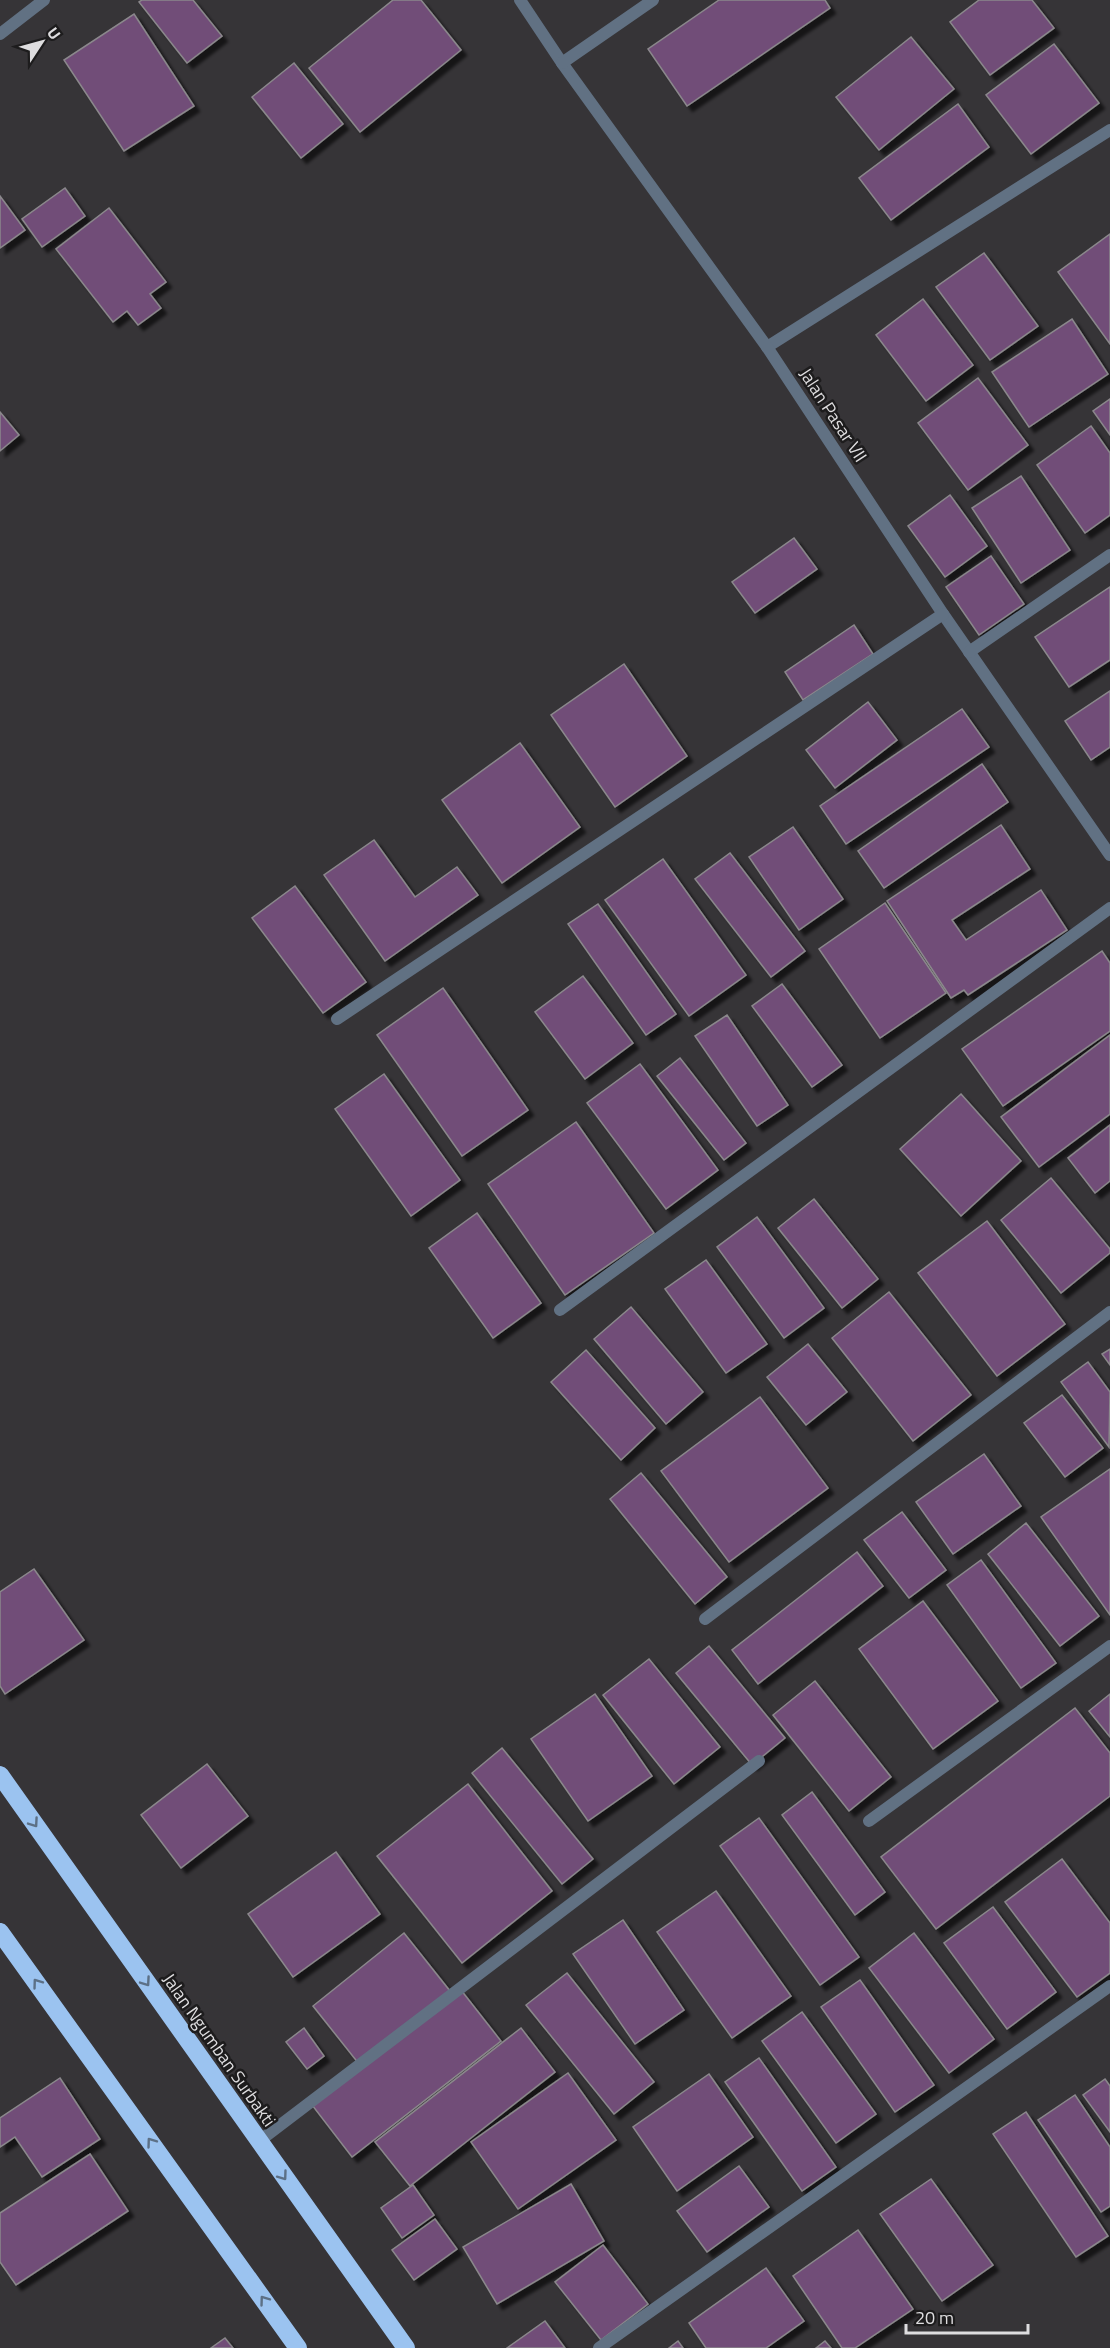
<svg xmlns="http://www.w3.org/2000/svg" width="1110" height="2348" font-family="'Titillium Web',sans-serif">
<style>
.building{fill:#714e78;stroke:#8b888c;stroke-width:1.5;filter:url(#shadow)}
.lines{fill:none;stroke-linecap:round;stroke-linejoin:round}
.lane{stroke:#617183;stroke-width:12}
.street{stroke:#617183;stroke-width:12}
.highway{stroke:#9bc3f0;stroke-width:18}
.oneway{stroke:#5c7086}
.labels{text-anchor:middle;stroke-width:5;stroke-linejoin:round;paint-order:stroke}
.street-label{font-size:18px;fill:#dedddf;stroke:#1d1c1d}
</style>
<defs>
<filter id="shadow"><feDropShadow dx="5.5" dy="5.5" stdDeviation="1.5" flood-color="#0009"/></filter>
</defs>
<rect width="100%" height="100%" fill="#363437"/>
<g class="building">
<polygon points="142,0 193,0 222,36 187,63 139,2"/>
<polygon points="393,0 421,0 461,50 360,132 309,68"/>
<polygon points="719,0 825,0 830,8 687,106 648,49"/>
<polygon points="979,0 1032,0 1054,28 990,75 950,22"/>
<polygon points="134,14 194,106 124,151 64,60"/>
<polygon points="911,37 954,89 879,150 836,97"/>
<polygon points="1054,44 1099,103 1031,154 986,95"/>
<polygon points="294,63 343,124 301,158 252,97"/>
<polygon points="958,104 989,147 891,220 859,178"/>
<polygon points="65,188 85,216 42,247 22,219"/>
<polygon points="0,196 25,230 0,248"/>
<polygon points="109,208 166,282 150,294 161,308 138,325 127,311 113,322 56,249"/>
<polygon points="1110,234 1110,344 1058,272"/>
<polygon points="984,253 1038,326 990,360 936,287"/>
<polygon points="923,299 973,365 926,401 876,335"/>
<polygon points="1072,319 1108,374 1029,427 992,372"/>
<polygon points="978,378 1028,445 968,490 918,423"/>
<polygon points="1110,399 1110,435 1093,411"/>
<polygon points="0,412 19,435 0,451"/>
<polygon points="1091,426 1110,453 1110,515 1085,533 1037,465"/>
<polygon points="1021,476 1070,550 1021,583 972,508"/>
<polygon points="950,495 987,546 945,577 908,526"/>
<polygon points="794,538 817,569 755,613 732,582"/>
<polygon points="991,556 1024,604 979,635 946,587"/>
<polygon points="1110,587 1110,660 1069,687 1035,637"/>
<polygon points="854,625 873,654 803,700 785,672"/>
<polygon points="624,664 687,756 615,807 551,715"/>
<polygon points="1110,691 1110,747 1091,760 1065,721"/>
<polygon points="868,702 897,740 835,788 806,750"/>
<polygon points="962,709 989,747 846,844 820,806"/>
<polygon points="520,743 580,827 502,883 442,800"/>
<polygon points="982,764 1008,802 884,888 858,851"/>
<polygon points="1001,825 1030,869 952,920 966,940 1041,890 1067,930 968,995 964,990 951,998 887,901"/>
<polygon points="793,827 843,899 799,930 749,857"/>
<polygon points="374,840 415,897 457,867 478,895 385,961 324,875"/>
<polygon points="730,853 805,951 771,977 695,879"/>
<polygon points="663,859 746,975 689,1016 605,900"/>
<polygon points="295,886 366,982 323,1013 252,918"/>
<polygon points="885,903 946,993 880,1038 819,949"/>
<polygon points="598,904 676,1014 646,1035 568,924"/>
<polygon points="1102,951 1110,963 1110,1031 1003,1106 962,1049"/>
<polygon points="583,976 633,1043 585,1079 535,1012"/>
<polygon points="782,984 842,1065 812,1087 752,1006"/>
<polygon points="443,988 528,1110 462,1156 377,1035"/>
<polygon points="727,1015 788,1105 757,1126 695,1036"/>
<polygon points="1110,1035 1110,1114 1039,1167 1001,1117"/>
<polygon points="680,1058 746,1143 724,1160 657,1076"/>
<polygon points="640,1064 718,1170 666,1209 587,1103"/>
<polygon points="384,1074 460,1180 411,1216 335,1109"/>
<polygon points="961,1094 1021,1161 961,1216 900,1149"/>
<polygon points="576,1122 654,1233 565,1295 488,1184"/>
<polygon points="1110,1125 1110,1181 1095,1193 1068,1158"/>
<polygon points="1051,1178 1110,1249 1110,1253 1061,1293 1001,1220"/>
<polygon points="814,1199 878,1279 842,1308 778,1228"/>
<polygon points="477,1213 541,1303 493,1338 429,1248"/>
<polygon points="757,1217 824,1308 784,1338 717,1247"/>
<polygon points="987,1221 1065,1324 997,1376 918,1273"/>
<polygon points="706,1260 767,1344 726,1373 665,1289"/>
<polygon points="889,1292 971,1395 913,1441 832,1338"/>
<polygon points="631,1307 703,1392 666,1424 594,1339"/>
<polygon points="808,1344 847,1392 806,1425 767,1377"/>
<polygon points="1110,1349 1110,1365 1102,1354"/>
<polygon points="586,1350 655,1428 621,1460 551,1382"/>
<polygon points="1088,1362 1110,1392 1109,1447 1061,1382"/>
<polygon points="1062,1395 1103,1448 1065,1477 1024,1423"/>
<polygon points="760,1397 828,1488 729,1562 661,1471"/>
<polygon points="984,1454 1021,1506 953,1554 916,1502"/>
<polygon points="1110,1469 1110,1615 1041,1517"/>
<polygon points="641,1473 727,1577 695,1604 610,1499"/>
<polygon points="902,1512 946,1570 909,1598 864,1540"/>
<polygon points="1026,1523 1099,1616 1060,1646 988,1554"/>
<polygon points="857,1552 883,1586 758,1684 732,1650"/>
<polygon points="981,1560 1056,1663 1021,1688 947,1585"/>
<polygon points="34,1569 84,1640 5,1694 0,1686 0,1592"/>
<polygon points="923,1601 998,1701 933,1749 859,1649"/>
<polygon points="709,1646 785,1738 752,1765 676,1673"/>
<polygon points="649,1659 720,1747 674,1784 603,1695"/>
<polygon points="815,1681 891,1777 849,1811 773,1715"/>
<polygon points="595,1694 652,1776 588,1821 531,1739"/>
<polygon points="1110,1694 1110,1737 1089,1711"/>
<polygon points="1075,1708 1110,1753 1110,1796 936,1929 881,1857"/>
<polygon points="502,1748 593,1859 562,1884 472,1773"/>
<polygon points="207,1764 248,1816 181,1868 141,1815"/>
<polygon points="468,1784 552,1891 462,1963 377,1856"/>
<polygon points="812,1792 885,1892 855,1915 782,1815"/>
<polygon points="759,1818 859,1957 820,1985 720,1846"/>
<polygon points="336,1852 380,1914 293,1977 248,1914"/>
<polygon points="1062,1859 1110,1923 1110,1973 1077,1997 1005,1902"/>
<polygon points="716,1891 791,1996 732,2038 657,1932"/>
<polygon points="993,1907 1056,1992 1007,2029 944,1943"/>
<polygon points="623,1920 684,2010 635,2044 573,1954"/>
<polygon points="404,1933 450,1991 359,2064 313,2006"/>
<polygon points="914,1933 994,2039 949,2073 869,1968"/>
<polygon points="567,1973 654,2082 614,2114 526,2005"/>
<polygon points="860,1980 934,2085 895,2112 821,2007"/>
<polygon points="461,1990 501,2041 352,2157 312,2105"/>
<polygon points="802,2012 876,2114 836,2143 762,2041"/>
<polygon points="304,2028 324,2056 307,2069 286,2042"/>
<polygon points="521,2028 555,2072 410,2186 375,2142"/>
<polygon points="759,2058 836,2167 802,2191 725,2082"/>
<polygon points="568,2073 616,2140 518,2209 471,2142"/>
<polygon points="709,2074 753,2137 677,2191 633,2127"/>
<polygon points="60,2078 100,2139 42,2177 15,2137 0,2147 0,2118"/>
<polygon points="1105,2079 1110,2086 1110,2132 1083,2095"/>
<polygon points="1075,2095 1110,2147 1110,2206 1101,2212 1038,2120"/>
<polygon points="1026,2112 1108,2236 1076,2257 993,2134"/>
<polygon points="90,2154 128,2211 16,2285 0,2262 0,2213"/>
<polygon points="739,2166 769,2207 707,2252 677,2211"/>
<polygon points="931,2179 993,2265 942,2301 880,2214"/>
<polygon points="571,2184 604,2241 497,2304 463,2247"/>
<polygon points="413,2185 434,2215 402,2238 381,2208"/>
<polygon points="435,2219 457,2249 414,2280 392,2250"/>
<polygon points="858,2230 913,2309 855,2348 842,2348 793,2276"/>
<polygon points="603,2245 648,2304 601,2340 555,2282"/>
<polygon points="766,2268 804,2321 766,2348 706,2348 689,2323"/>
<polygon points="545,2321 565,2348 507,2348"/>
<polygon points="225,2338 233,2348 211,2348"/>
<polygon points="678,2341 683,2348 669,2348"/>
<polygon points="825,2341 831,2348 816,2348"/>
</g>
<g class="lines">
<polyline class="lane" points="767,347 1110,130"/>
<g class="street">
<polyline points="520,0 562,63 767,347 943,614 1110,855"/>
<polyline points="0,34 44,0"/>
<polyline points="562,63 653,0"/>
<polyline points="969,652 1110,555"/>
<polyline points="337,1019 943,614"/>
<polyline points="560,1310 1110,908"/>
<polyline points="705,1619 1110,1312"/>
<polyline points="869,1821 1110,1646"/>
<polyline points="258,2142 759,1761"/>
<polyline points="599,2348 1110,1986"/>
</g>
<g class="highway">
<polyline points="0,1775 406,2348"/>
<polyline points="0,1932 298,2348"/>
</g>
</g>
<defs><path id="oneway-chevron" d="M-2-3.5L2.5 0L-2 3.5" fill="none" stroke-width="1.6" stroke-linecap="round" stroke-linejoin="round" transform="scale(1.5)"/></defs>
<g class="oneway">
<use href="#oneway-chevron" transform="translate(34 1823) rotate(55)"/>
<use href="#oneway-chevron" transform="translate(146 1982) rotate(55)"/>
<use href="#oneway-chevron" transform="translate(37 1983) rotate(-126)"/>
<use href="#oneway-chevron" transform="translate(151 2142) rotate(-126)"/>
<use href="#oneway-chevron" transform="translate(283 2176) rotate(54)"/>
<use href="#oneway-chevron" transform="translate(264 2300) rotate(-126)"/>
</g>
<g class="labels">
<g class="street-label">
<text transform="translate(833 415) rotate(57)" y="6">Jalan Pasar VII</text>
<text transform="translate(219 2050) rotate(55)" y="6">Jalan Ngumban Surbakti</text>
</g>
</g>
<g transform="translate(42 42) rotate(54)" stroke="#1d1c1d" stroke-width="4.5" paint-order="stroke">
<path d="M0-4.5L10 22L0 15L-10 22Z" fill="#dedddf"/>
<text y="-9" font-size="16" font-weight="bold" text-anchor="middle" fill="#dedddf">U</text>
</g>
<path d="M906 2324v9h122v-9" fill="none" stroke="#dedddf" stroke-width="3"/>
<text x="915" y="2324" font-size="18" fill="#dedddf" stroke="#1d1c1d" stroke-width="4.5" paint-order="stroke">20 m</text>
</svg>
